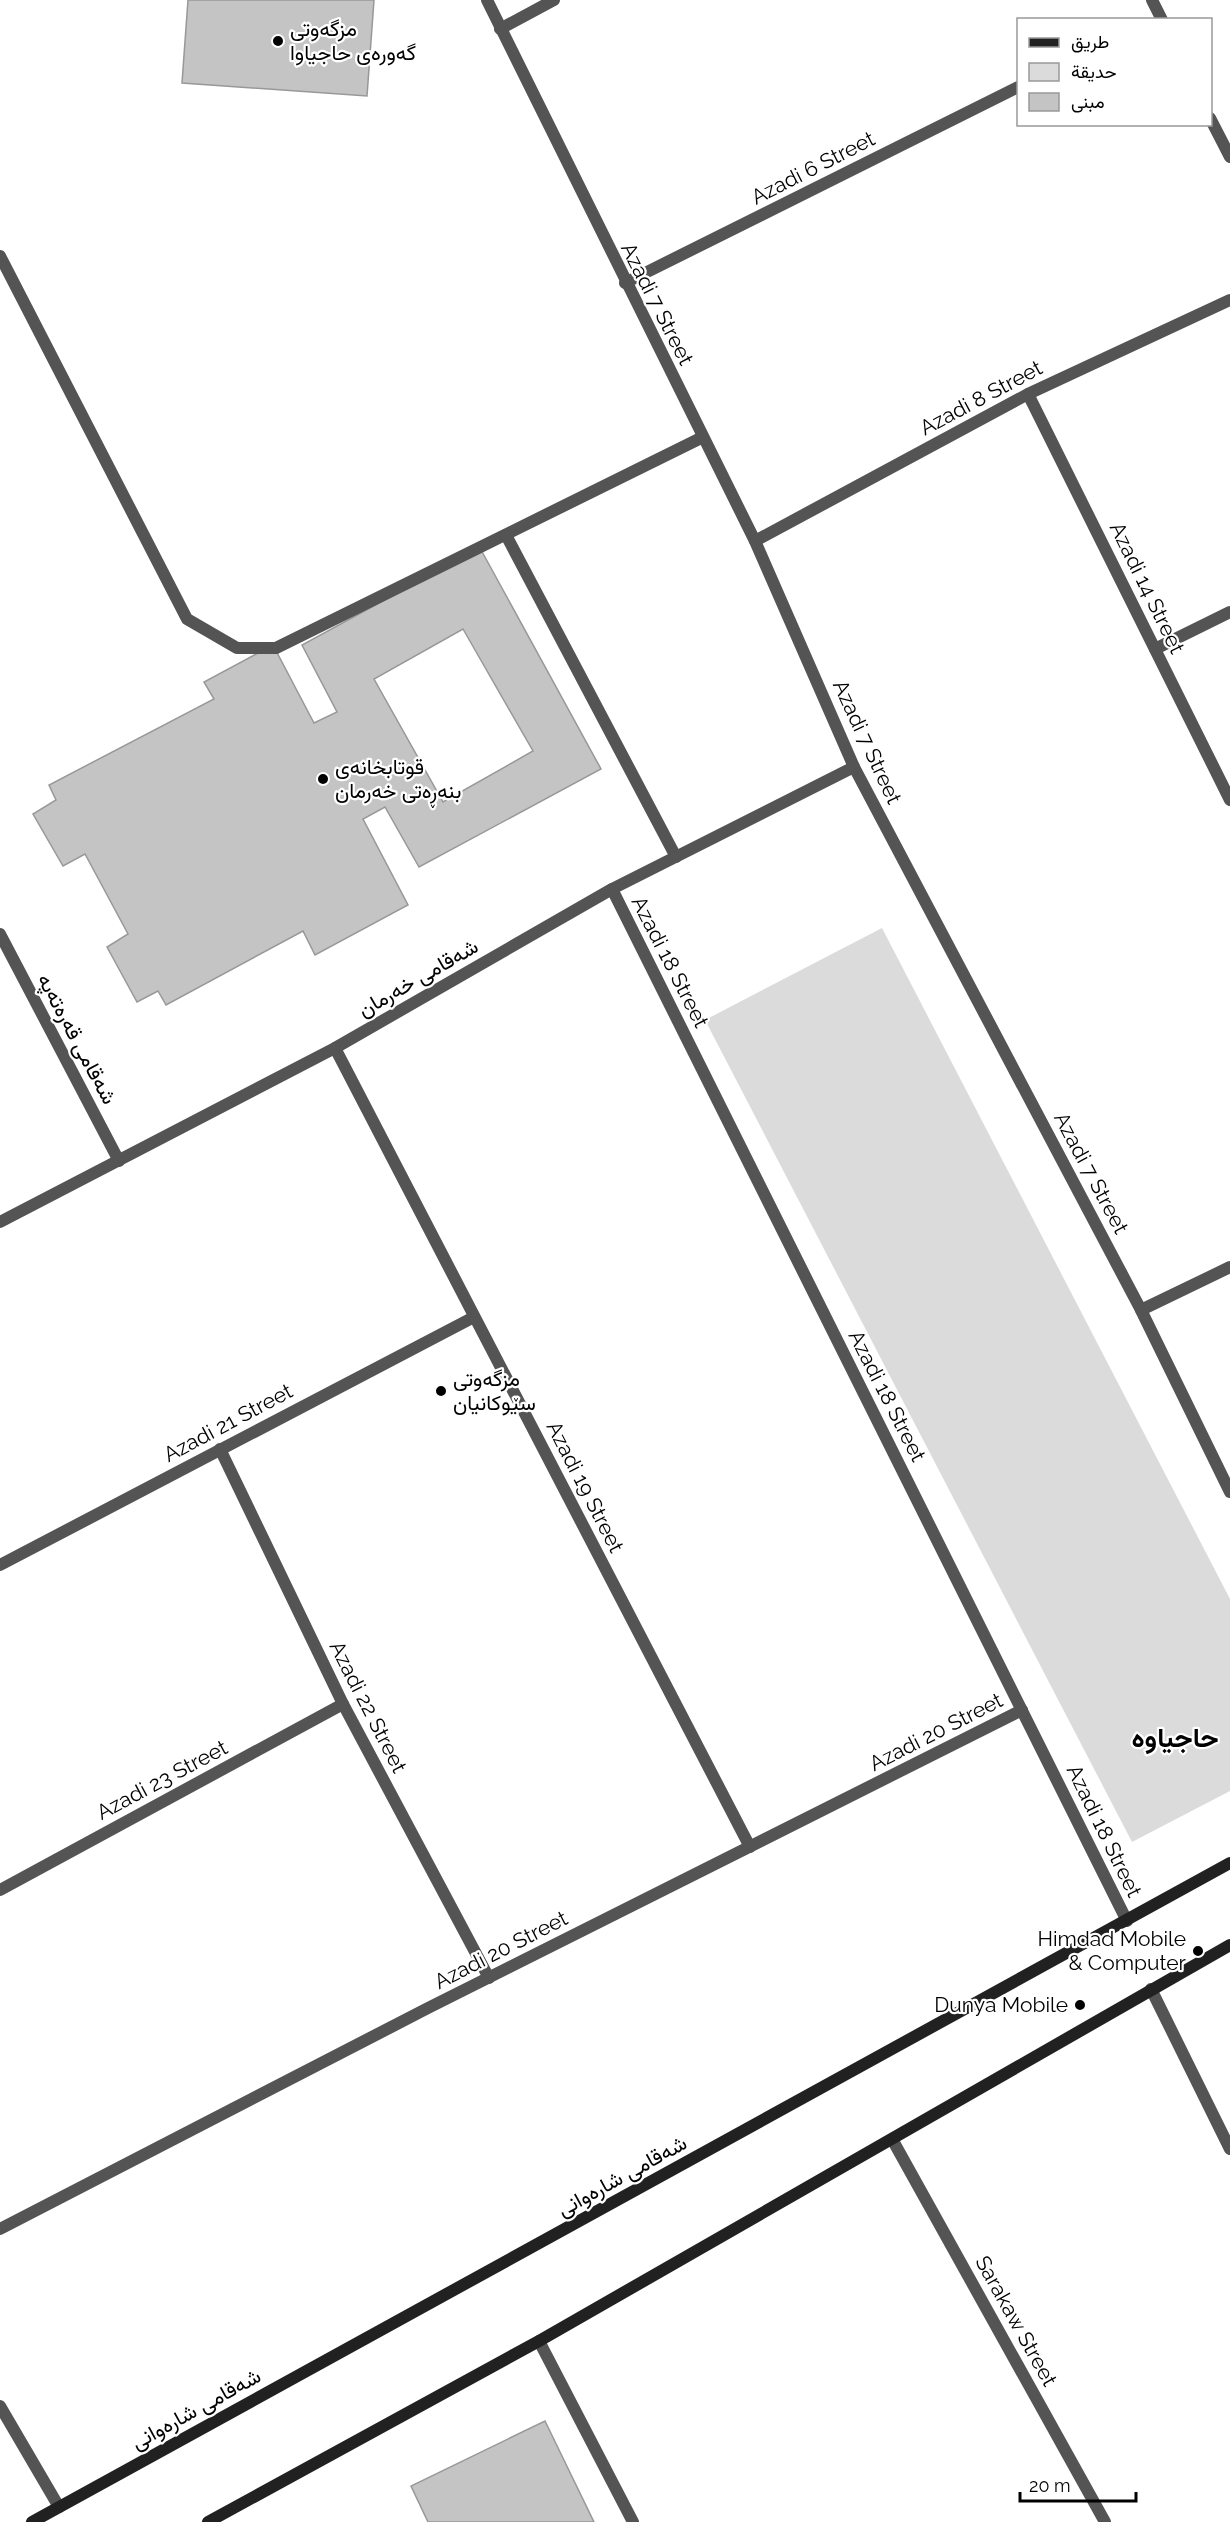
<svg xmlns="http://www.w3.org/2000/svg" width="1230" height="2522" font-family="Raleway,Vazirmatn,sans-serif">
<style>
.green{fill:#dbdbdb}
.building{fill:#c4c4c4;stroke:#989898;stroke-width:1.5;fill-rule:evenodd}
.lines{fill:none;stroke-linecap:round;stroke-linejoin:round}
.service{stroke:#545454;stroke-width:12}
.minor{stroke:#545454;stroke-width:12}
.secondary{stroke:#212121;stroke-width:12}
.poi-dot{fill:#000;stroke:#fff;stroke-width:2}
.labels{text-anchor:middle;stroke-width:4.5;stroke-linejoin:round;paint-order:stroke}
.poi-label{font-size:21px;fill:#000;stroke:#fff;text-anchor:start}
.street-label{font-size:21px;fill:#000;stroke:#fff}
.district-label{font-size:27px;font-weight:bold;fill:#000;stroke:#fff}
</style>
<rect width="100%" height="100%" fill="#fff"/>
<polygon class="green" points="882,928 1230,1599 1230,1791 1132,1842 705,1020"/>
<g class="building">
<polygon points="188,0 374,0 367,96 182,83"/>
<path d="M480 548 601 769 419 867 385 807 363 819 408 905 315 955 303 931 166 1005 158 991 137 1002 107 947 128 934 85 854 63 866 33 814 56 800 49 785 214 699 204 682 273 645 314 723 337 712 302 645ZM463 629 533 751 443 802 374 679Z"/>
<polygon points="545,2421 594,2522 428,2522 411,2486"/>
</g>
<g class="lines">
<g class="service">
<polyline points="0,256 187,619 237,648 276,648 703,437"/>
<polyline points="506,535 676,857"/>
</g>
<g class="minor">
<polyline points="487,0 755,541 854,767 1141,1310 1230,1492"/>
<polyline points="1152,0 1162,20"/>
<polyline points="500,29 554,0"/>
<polyline points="1210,118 1230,157"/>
<polyline points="625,283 1018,87"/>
<polyline points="1028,394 1230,800"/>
<polyline points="755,541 1028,394 1230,300"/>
<polyline points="1155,649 1230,612"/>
<polyline points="612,889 1127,1921"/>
<polyline points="0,934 119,1161"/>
<polyline points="335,1048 750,1847"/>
<polyline points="0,1222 335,1048 612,889 854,767"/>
<polyline points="1141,1310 1230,1267"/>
<polyline points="220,1449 343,1704 489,1978"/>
<polyline points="0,1565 474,1317"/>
<polyline points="0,1890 343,1704"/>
<polyline points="1151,1989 1230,2149"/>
<polyline points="892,2139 1105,2522"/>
<polyline points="0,2229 428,2008 1022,1710"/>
<polyline points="539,2341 633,2522"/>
<polyline points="0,2406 59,2507"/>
</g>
<g class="secondary">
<polyline points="32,2522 1230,1863"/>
<polyline points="208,2522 539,2341 1230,1945"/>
</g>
</g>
<g class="poi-dot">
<circle cx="278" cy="41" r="6"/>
<circle cx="323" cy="779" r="6"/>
<circle cx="441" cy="1391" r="6"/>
<circle cx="1198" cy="1951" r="6"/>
<circle cx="1080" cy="2005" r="6"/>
</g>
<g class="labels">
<g class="poi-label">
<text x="290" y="36">مزگەوتی<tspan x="290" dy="24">گەورەی حاجیاوا</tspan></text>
<text x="335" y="774">قوتابخانەی<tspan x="335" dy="24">بنەڕەتی خەرمان</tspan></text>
<text x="453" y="1386">مزگەوتی<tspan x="453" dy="24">سێوکانیان</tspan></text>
<text x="1186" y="1946" text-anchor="end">Himdad Mobile<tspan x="1186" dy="24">&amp; Computer</tspan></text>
<text x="1068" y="2012" text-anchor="end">Dunya Mobile</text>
</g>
<g class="street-label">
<text transform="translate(813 168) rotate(-27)" y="7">Azadi 6 Street</text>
<text transform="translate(657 304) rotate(63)" y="7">Azadi 7 Street</text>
<text transform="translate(981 398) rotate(-28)" y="7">Azadi 8 Street</text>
<text transform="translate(1147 588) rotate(64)" y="7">Azadi 14 Street</text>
<text transform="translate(867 742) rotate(65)" y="7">Azadi 7 Street</text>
<text transform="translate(670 962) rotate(63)" y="7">Azadi 18 Street</text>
<text transform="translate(418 978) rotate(-30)" y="7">شەقامی خەرمان</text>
<text transform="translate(77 1039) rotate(62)" y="7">شەقامی قەرەتەپە</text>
<text transform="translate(1091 1173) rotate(62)" y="7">Azadi 7 Street</text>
<text transform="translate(887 1396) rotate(63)" y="7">Azadi 18 Street</text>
<text transform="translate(228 1423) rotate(-28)" y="7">Azadi 21 Street</text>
<text transform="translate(585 1487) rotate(63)" y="7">Azadi 19 Street</text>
<text transform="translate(368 1707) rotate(63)" y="7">Azadi 22 Street</text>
<text transform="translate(936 1732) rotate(-27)" y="7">Azadi 20 Street</text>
<text transform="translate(162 1780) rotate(-28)" y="7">Azadi 23 Street</text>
<text transform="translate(1104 1831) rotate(64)" y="7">Azadi 18 Street</text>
<text transform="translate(501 1950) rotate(-27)" y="7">Azadi 20 Street</text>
<text transform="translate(622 2176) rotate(-29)" y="7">شەقامی شارەوانی</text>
<text transform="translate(1016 2321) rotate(61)" y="7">Sarakaw Street</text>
<text transform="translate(196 2409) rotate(-29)" y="7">شەقامی شارەوانی</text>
</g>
<g class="district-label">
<text x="1175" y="1747">حاجیاوە</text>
</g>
</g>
<rect x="1017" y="18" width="195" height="108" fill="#ffffff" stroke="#999999" stroke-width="1.5"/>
<rect x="1029" y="38" width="30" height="9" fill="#212121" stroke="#999999" stroke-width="1.5"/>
<text x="1071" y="48" font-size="18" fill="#000000">طريق</text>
<rect x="1029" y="63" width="30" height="18" fill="#dbdbdb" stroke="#999999" stroke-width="1.5"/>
<text x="1071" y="78" font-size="18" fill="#000000">حديقة</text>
<rect x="1029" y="93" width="30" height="18" fill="#c4c4c4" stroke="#999999" stroke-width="1.5"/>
<text x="1071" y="108" font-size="18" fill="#000000">مبنى</text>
<path d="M1020 2492v9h116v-9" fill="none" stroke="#000000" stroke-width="3"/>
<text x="1029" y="2492" font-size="18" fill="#000000" stroke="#ffffff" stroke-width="4.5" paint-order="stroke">20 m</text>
</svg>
